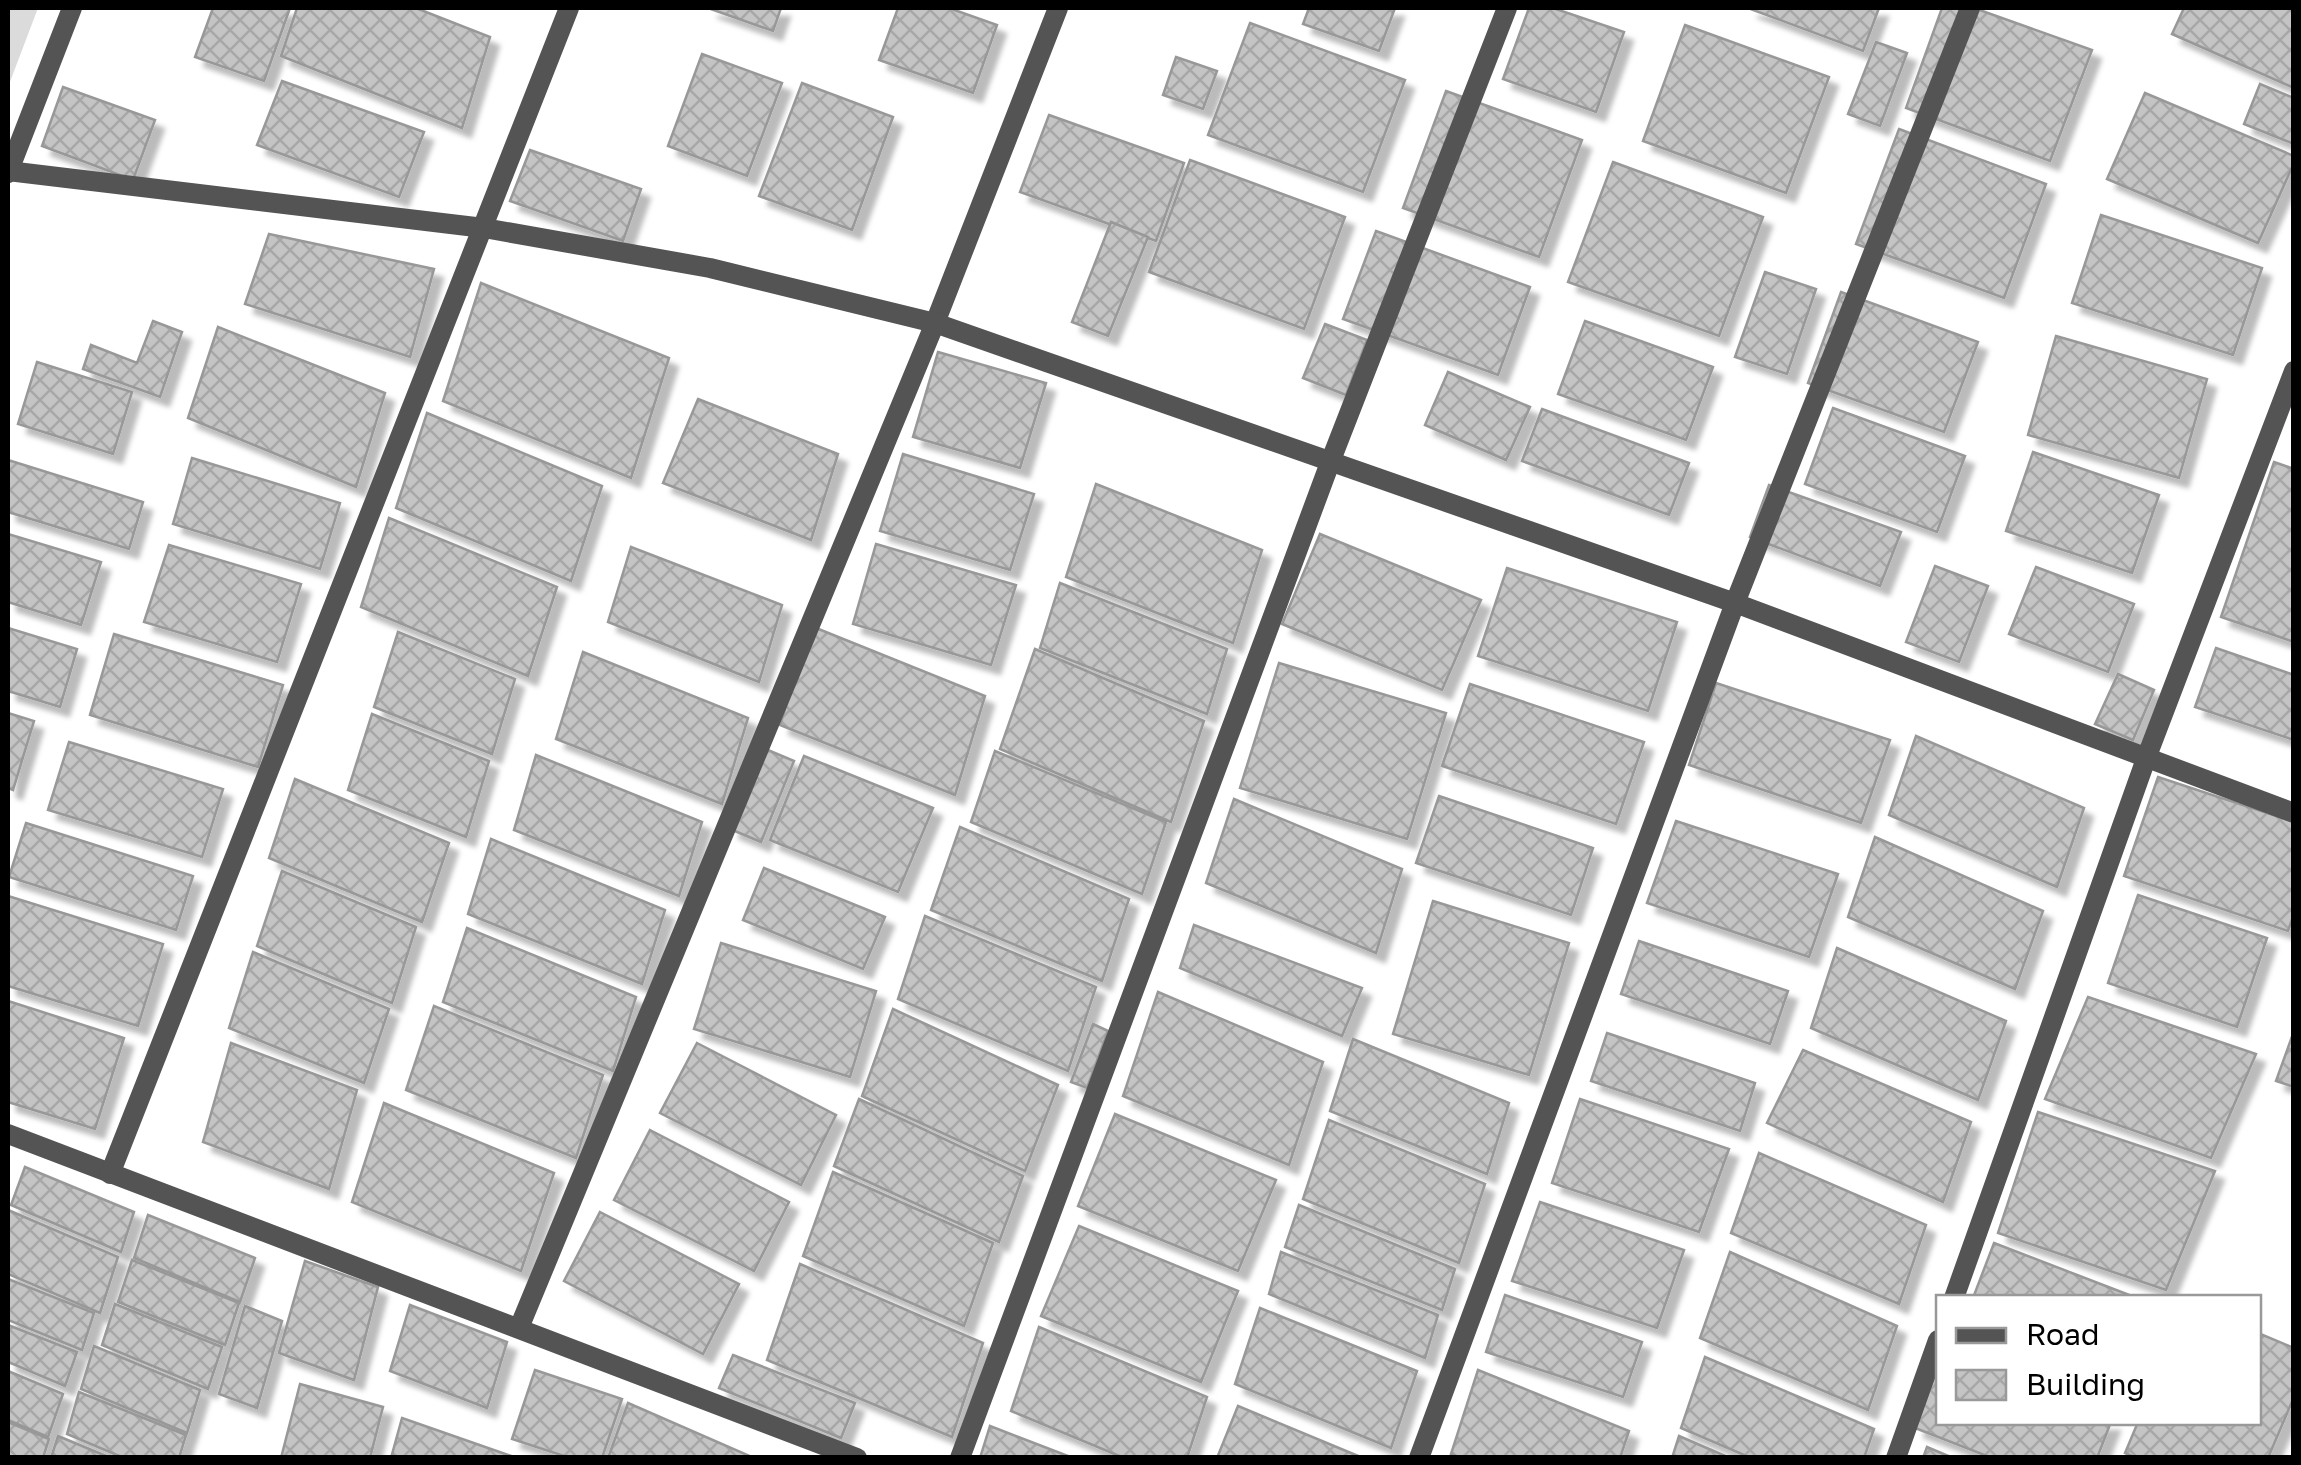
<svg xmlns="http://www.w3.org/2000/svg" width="2301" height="1465" font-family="'Golos Text',sans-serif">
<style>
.park{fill:#dbdbdb}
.building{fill:url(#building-cross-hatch);stroke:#989898;stroke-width:2.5;filter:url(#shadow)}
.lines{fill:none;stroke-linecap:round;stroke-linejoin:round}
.minor{stroke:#545454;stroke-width:20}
.tertiary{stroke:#545454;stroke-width:20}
</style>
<defs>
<pattern id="building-cross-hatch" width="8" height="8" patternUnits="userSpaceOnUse" patternTransform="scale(2.5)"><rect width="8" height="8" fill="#c4c4c4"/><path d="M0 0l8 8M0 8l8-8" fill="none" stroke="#a7a7a7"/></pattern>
<filter id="shadow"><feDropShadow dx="9" dy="9" stdDeviation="2.5" flood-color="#0004"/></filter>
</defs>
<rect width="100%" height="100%" fill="#fff"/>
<polygon class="park" points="8,8 38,8 8,87"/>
<g class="building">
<polygon points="213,8 290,8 264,81 195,57"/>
<polygon points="297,8 416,8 490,37 462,128 281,56"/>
<polygon points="708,8 781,8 773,31"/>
<polygon points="898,8 949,8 997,25 973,93 879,60"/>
<polygon points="1309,8 1395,8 1379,51 1303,24"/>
<polygon points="1529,8 1553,8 1624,32 1596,112 1503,79"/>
<polygon points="1748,8 1879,8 1863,51"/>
<polygon points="1942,8 1974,8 2092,50 2050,161 1906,108"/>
<polygon points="2184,8 2294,8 2294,88 2172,34"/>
<polygon points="1250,23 1405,80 1363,192 1208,135"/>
<polygon points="1685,25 1829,77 1786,193 1643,141"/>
<polygon points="1876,42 1907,53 1880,126 1848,114"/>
<polygon points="702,54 782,83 747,176 668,146"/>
<polygon points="1176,57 1217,71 1203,109 1163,95"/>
<polygon points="282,81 424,132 399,197 257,145"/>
<polygon points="802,83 893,117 852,230 759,196"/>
<polygon points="2260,84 2294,98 2294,144 2244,124"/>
<polygon points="63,87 155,120 133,180 42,146"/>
<polygon points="1446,91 1582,140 1539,257 1403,208"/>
<polygon points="2145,93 2294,156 2294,163 2258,243 2107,179"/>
<polygon points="1049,115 1184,163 1156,241 1020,192"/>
<polygon points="1899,129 2046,184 2004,298 1856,244"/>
<polygon points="530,150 641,189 623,241 510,201"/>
<polygon points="1190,160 1345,217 1304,329 1149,272"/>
<polygon points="1613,162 1763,217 1719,336 1568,282"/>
<polygon points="2101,215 2262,268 2233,355 2072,303"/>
<polygon points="1111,222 1148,237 1108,336 1072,322"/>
<polygon points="1376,231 1530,287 1498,375 1343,319"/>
<polygon points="269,234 434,269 410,357 245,304"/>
<polygon points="1765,272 1816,289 1787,374 1735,357"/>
<polygon points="481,283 669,358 631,478 443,401"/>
<polygon points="1841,292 1978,342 1944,432 1808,383"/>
<polygon points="153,321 182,332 160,397 83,369 91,345 137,363"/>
<polygon points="1585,321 1713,367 1686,440 1558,394"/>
<polygon points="1325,324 1367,340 1346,395 1303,378"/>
<polygon points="218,327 385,393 356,487 188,418"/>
<polygon points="2056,336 2207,379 2179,478 2028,435"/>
<polygon points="938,352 1046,383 1020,468 913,437"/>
<polygon points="37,362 132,392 113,454 18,424"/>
<polygon points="1448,372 1530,407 1506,460 1425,425"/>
<polygon points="698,399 838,454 811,540 663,483"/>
<polygon points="1833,408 1965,456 1937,532 1805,484"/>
<polygon points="1542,409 1689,463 1669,515 1522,461"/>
<polygon points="427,413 602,486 571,581 396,508"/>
<polygon points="2033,452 2159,495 2132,573 2006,531"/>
<polygon points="903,454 1034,494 1010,570 880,531"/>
<polygon points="192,458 340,503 320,569 173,524"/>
<polygon points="8,460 143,502 129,549 8,512"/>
<polygon points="2274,462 2294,469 2294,642 2221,617"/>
<polygon points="1096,484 1262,550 1233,643 1066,577"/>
<polygon points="1769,485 1901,532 1880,586 1750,537"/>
<polygon points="389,518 557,587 528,676 361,607"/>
<polygon points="8,534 101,562 81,625 8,602"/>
<polygon points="1320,534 1481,600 1442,690 1282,624"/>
<polygon points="876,544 1016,585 991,665 853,624"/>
<polygon points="169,545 301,584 277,662 144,622"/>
<polygon points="631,547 782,605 759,682 608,622"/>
<polygon points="1935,566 1988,586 1959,662 1906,642"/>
<polygon points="2036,567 2134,604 2108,672 2009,634"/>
<polygon points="1507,568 1677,622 1648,711 1478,656"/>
<polygon points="1060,583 1227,649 1207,714 1040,648"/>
<polygon points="811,626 985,696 955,795 780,725"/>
<polygon points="8,628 77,649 60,707 8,691"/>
<polygon points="398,632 515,679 492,754 374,707"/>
<polygon points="114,634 283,685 258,767 90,715"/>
<polygon points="2216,648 2294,675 2294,740 2195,707"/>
<polygon points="1035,649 1204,721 1171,822 1000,749"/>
<polygon points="583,652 748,718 722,804 556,739"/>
<polygon points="1279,663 1446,713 1407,839 1240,788"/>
<polygon points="2118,674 2154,690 2133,740 2095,724"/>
<polygon points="1716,683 1890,740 1861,823 1689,765"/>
<polygon points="1470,684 1644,742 1616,824 1442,766"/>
<polygon points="8,713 34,721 13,790 8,788"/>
<polygon points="372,714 489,761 466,837 348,790"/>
<polygon points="1916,736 2084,808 2057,887 1889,815"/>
<polygon points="69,742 223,789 202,857 48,810"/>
<polygon points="763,748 794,761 761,842 730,829"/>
<polygon points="995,751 1166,822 1142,894 971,822"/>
<polygon points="536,755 702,822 679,896 514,830"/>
<polygon points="804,756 933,808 898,892 770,840"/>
<polygon points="2158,777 2294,822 2294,914 2288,931 2124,876"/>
<polygon points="295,779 449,843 422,922 269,858"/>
<polygon points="1439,796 1593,848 1571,915 1416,863"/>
<polygon points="1234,799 1402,869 1376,953 1206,883"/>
<polygon points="1676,821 1838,874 1809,957 1647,903"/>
<polygon points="26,823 193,876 176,930 9,877"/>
<polygon points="960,827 1129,899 1102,981 931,910"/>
<polygon points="1875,837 2043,911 2015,989 1848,917"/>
<polygon points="491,839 665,910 642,984 468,914"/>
<polygon points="764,868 885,917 863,969 743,920"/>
<polygon points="282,871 416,927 392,1003 257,946"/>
<polygon points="2138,895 2267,938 2237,1027 2108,983"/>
<polygon points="8,896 163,944 138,1026 8,986"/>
<polygon points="1433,901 1569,943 1529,1075 1393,1034"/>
<polygon points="925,916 1096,987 1068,1071 898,999"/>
<polygon points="1194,925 1362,988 1342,1036 1180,968"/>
<polygon points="467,928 636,997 613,1071 443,1002"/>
<polygon points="1639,941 1788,991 1770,1044 1621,994"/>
<polygon points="721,943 876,991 850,1077 694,1029"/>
<polygon points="1837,948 2006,1021 1978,1100 1811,1028"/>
<polygon points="253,952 389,1009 364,1083 229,1028"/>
<polygon points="1158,992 1323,1062 1289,1165 1123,1096"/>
<polygon points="2088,997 2256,1054 2211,1158 2045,1099"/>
<polygon points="8,1001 124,1038 95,1129 8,1102"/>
<polygon points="434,1006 603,1075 576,1158 406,1090"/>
<polygon points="893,1009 1058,1085 1025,1171 862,1096"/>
<polygon points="1093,1024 1108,1031 1087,1088 1071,1082"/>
<polygon points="2294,1031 2294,1087 2276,1081"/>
<polygon points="1607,1033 1755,1083 1740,1131 1591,1081"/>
<polygon points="1353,1039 1509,1103 1487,1174 1330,1111"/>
<polygon points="231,1043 357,1090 329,1189 203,1142"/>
<polygon points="697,1043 836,1115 801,1185 660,1113"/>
<polygon points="1803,1050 1971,1122 1943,1202 1767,1123"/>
<polygon points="859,1099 1023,1176 999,1242 834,1166"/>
<polygon points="1580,1099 1729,1149 1699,1232 1552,1183"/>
<polygon points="384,1103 554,1173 521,1271 352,1202"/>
<polygon points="2038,1112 2215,1171 2166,1290 1998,1233"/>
<polygon points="1115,1114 1276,1180 1238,1271 1078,1206"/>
<polygon points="1329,1120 1485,1184 1459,1263 1303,1199"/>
<polygon points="650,1130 789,1202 754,1271 614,1200"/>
<polygon points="1759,1153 1926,1225 1899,1304 1731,1233"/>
<polygon points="25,1167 134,1212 121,1252 11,1205"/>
<polygon points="833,1172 993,1243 964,1326 803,1256"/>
<polygon points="1540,1202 1684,1250 1657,1328 1512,1281"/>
<polygon points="1299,1205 1455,1269 1442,1310 1285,1247"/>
<polygon points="8,1210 118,1257 100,1313 8,1274"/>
<polygon points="600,1212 739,1284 703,1354 564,1281"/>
<polygon points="148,1215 255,1258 240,1302 134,1258"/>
<polygon points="1079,1226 1238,1291 1201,1382 1041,1316"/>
<polygon points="1994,1243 2137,1298 1973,1298"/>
<polygon points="1281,1252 1438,1315 1425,1358 1269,1294"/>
<polygon points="1730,1252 1897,1326 1868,1410 1700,1338"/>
<polygon points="132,1260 239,1303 225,1345 118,1302"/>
<polygon points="305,1261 378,1287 354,1380 279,1353"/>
<polygon points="800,1264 983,1343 952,1437 767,1360"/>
<polygon points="8,1279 94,1313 82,1350 8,1320"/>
<polygon points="1505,1295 1642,1342 1623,1397 1486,1352"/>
<polygon points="115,1304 222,1347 208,1389 102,1345"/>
<polygon points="410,1305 507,1342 487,1408 390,1371"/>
<polygon points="245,1306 282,1321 257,1408 219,1394"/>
<polygon points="1260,1308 1417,1371 1391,1448 1235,1384"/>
<polygon points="8,1325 77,1352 65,1386 8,1362"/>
<polygon points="1039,1327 1207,1397 1187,1458 1124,1458 1011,1411"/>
<polygon points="2258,1333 2294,1348 2294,1397 2268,1458 2136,1458 2125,1453 2138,1422 2258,1422"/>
<polygon points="94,1346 200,1390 187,1433 81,1389"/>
<polygon points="733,1355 855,1403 841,1438 719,1388"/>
<polygon points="1705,1357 1874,1429 1864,1458 1751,1458 1681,1428"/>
<polygon points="1938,1366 1938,1422 2111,1422 2097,1458 1992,1458 1915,1428"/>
<polygon points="535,1370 622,1399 602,1458 570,1458 512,1439"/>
<polygon points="1478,1370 1629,1431 1620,1458 1461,1458 1451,1454"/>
<polygon points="8,1371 63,1394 48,1437 8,1420"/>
<polygon points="300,1384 383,1407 370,1458 281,1458"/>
<polygon points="79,1392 186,1435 179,1458 124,1458 67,1434"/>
<polygon points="628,1403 752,1457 752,1458 608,1458"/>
<polygon points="1238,1406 1363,1458 1217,1458"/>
<polygon points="402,1418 511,1456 511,1458 391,1458"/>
<polygon points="8,1422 49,1439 43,1458 8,1458"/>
<polygon points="990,1426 1073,1458 980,1458"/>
<polygon points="58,1436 111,1458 51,1458"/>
<polygon points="1679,1436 1730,1458 1672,1458"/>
<polygon points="1927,1447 1953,1458 1923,1458"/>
</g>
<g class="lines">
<g class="minor">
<polyline points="8,173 72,8"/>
<polyline points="8,1134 857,1458"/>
<polyline points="110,1174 569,8"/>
<polyline points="1954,1298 2147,756 2294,371"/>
<polyline points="519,1328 935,323 1058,8"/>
<polyline points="960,1458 1331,460 1507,8"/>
<polyline points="1419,1458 1735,603 1970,8"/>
<polyline points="1896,1458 1938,1340"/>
</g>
<polyline class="tertiary" points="8,171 484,228 710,268 935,323 1735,603 2294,813"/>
</g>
<rect width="2301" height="1465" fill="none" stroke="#000000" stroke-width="20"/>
<rect x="1936" y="1295" width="325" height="130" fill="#ffffff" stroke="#999999" stroke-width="2.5"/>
<rect x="1956" y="1328" width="50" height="15" fill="#545454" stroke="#999999" stroke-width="2.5"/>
<text x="2026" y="1345" font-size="30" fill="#000000">Road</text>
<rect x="1956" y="1370" width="50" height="30" fill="url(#building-cross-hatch)" stroke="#999999" stroke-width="2.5"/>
<text x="2026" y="1395" font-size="30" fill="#000000">Building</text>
</svg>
